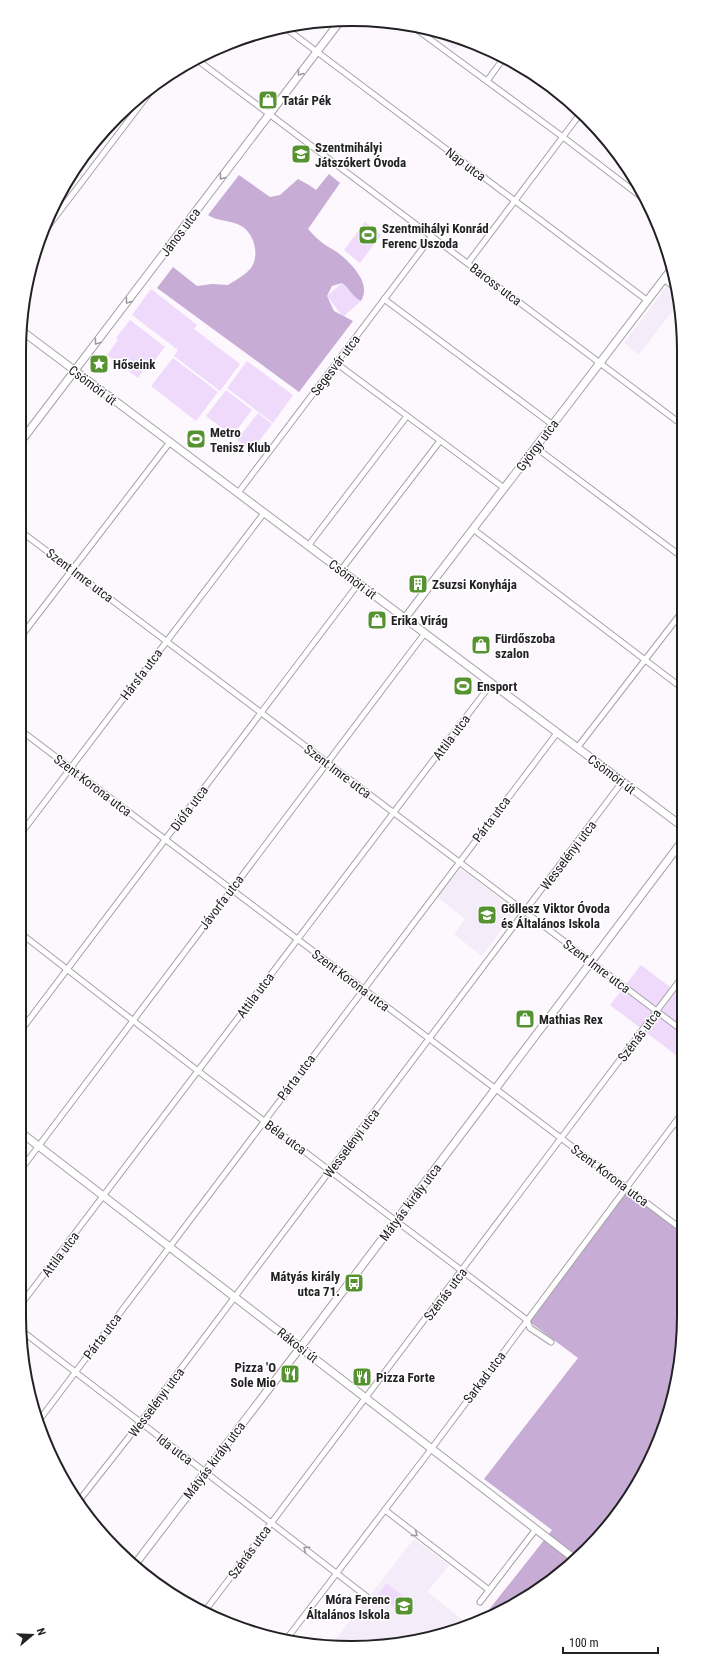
<svg xmlns="http://www.w3.org/2000/svg" width="703" height="1667" font-family="'Roboto Condensed',sans-serif">
<style>
.built{fill:#f4ecf9}
.green{fill:#efdafb}
.forest{fill:#c7add6}
.lines{fill:none;stroke-linecap:round;stroke-linejoin:round}
.street-casing{stroke:#a6a2a8;stroke-width:7}
.secondary-casing{stroke:#a6a2a8;stroke-width:9}
.street{stroke:#fff;stroke-width:5}
.secondary{stroke:#fff;stroke-width:7}
.oneway{stroke:#9c9b9c}
.labels{text-anchor:middle;stroke-width:3;stroke-linejoin:round;paint-order:stroke}
.poi-label{font-size:13px;font-weight:bold;fill:#222123;stroke:#fff;text-anchor:start}
.street-label{font-size:13px;fill:#222123;stroke:#fff}
.rim{fill:none;stroke:#222123;stroke-width:2}
</style>
<rect width="100%" height="100%" fill="#fcf8fe"/>
<g class="built">
<polygon points="430,30 459,37 463,39 455,49"/>
<polygon points="666,287 677,295 679,302 639,355 624,343"/>
<polygon points="460,868 516,911 482,956 454,934 465,919 437,897"/>
<polygon points="414,1539 449,1565 427,1592 463,1620 461,1625 416,1642 351,1648 335,1646 332,1644"/>
</g>
<g class="green">
<polygon points="365,222 381,235 360,263 344,250"/>
<polygon points="342,283 361,301 343,317 327,296"/>
<polygon points="151,289 197,325 194,329 240,364 220,391 174,356 178,350 132,315"/>
<polygon points="130,320 165,347 151,365 116,338"/>
<polygon points="118,340 149,363 138,378 107,355"/>
<polygon points="173,358 218,392 196,421 151,386"/>
<polygon points="247,361 293,395 273,423 227,388"/>
<polygon points="226,390 252,410 232,436 206,416"/>
<polygon points="258,413 272,424 251,451 237,440"/>
<polygon points="641,965 683,997 683,1045 676,1055 610,1005"/>
<polygon points="386,1583 406,1598 397,1609 378,1595"/>
</g>
<g class="forest">
<path d="M329 174 340 183 308 229C311 232 315 237 319 240 324 245 331 248 337 252 351 263 372 283 361 301 353 297 349 288 342 283L332 286 327 296 334 311 353 321 299 392 157 288 173 267 197 286 212 284 228 285C236 280 245 275 251 268 261 254 253 229 237 224 227 220 217 221 208 215L239 175 270 197 280 195 298 179 309 185 316 190Z"/>
<polygon points="627,1188 684,1231 684,1315 666,1423 615,1518 571,1565 518,1603 484,1616 552,1530 484,1479 578,1358 527,1320"/>
</g>
<g class="lines">
<defs>
<g id="street">
<polyline points="412,26 563,137 648,202"/>
<polyline points="284,27 648,301"/>
<polyline points="196,59 681,424"/>
<polyline points="487,81 503,59"/>
<polyline points="40,237 157,83"/>
<polyline points="468,263 580,114"/>
<polyline points="664,279 675,288"/>
<polyline points="384,299 553,425"/>
<polyline points="336,363 504,488"/>
<polyline points="535,447 682,557"/>
<polyline points="238,493 432,236"/>
<polyline points="473,529 682,688"/>
<polyline points="19,530 683,1031"/>
<polyline points="308,546 407,416"/>
<polyline points="341,570 440,441"/>
<polyline points="19,639 170,442"/>
<polyline points="19,729 684,1231"/>
<polyline points="577,748 682,612"/>
<polyline points="19,836 264,513"/>
<polyline points="19,932 198,1071 527,1320 530,1328 551,1342"/>
<polyline points="19,1033 359,583"/>
<polyline points="675,1123 683,1130"/>
<polyline points="19,1172 425,633"/>
<polyline points="19,1307 491,684"/>
<polyline points="22,1331 366,1596"/>
<polyline points="37,1423 557,733"/>
<polyline points="78,1502 140,1423 622,782"/>
<polyline points="385,1510 489,1590"/>
<polyline points="480,1602 536,1529"/>
<polyline points="205,1611 683,976"/>
<polyline points="285,1641 429,1452 683,1112"/>
</g>
<g id="secondary">
<polyline points="22,331 683,827"/>
<polyline points="19,444 341,20"/>
<polyline points="405,618 670,271"/>
<polyline points="19,1131 576,1560"/>
<polyline points="136,1563 306,1340 683,840"/>
</g>
</defs>
<use href="#street" class="street-casing"/>
<use href="#secondary" class="secondary-casing"/>
<use href="#street" class="street"/>
<use href="#secondary" class="secondary"/>
</g>
<defs><path id="oneway-chevron" d="M-2-3.5L2.5 0L-2 3.5" fill="none" stroke-width="1.6" stroke-linecap="round" stroke-linejoin="round"/></defs>
<g class="oneway">
<use href="#oneway-chevron" transform="translate(300 73) rotate(127)"/>
<use href="#oneway-chevron" transform="translate(222 177) rotate(127)"/>
<use href="#oneway-chevron" transform="translate(128 301) rotate(127)"/>
<use href="#oneway-chevron" transform="translate(97 342) rotate(127)"/>
<use href="#oneway-chevron" transform="translate(415 1534) rotate(38)"/>
<use href="#oneway-chevron" transform="translate(306 1549) rotate(-143)"/>
</g>
<defs>
<symbol id="shop-square" viewBox="-11 -11 22 22"><rect x="-9" y="-9" width="18" height="18" rx="4" fill="#579230" stroke="#fff"/><path d="M-5-2.5h2.3a2.7 3.5 0 0 1 5.4 0H5L5.5 6h-11ZM-1.5-2.5h3a1.5 2.3 0 0 0-3 0Z" fill="#fff"/></symbol>
<symbol id="school-square" viewBox="-11 -11 22 22"><rect x="-9" y="-9" width="18" height="18" rx="4" fill="#579230" stroke="#fff"/><path d="M0-5L7-2L0 1L-7-2ZM-4 1L0 2.5L4 1V4Q0 6-4 4Z" fill="#fff"/></symbol>
<symbol id="stadium-square" viewBox="-11 -11 22 22"><rect x="-9" y="-9" width="18" height="18" rx="4" fill="#579230" stroke="#fff"/><path d="M0-5a6.5 5 0 1 0 0 10a6.5 5 0 1 0 0-10ZM-3.5-1.8h7v3.6h-7Z" fill="#fff"/></symbol>
<symbol id="sight-square" viewBox="-11 -11 22 22"><rect x="-9" y="-9" width="18" height="18" rx="4" fill="#579230" stroke="#fff"/><path d="M0-6L1.8-2.2L6-1.7L2.9 1.2L3.7 5.4L0 3.3L-3.7 5.4L-2.9 1.2L-6-1.7L-1.8-2.2Z" fill="#fff"/></symbol>
<symbol id="building-square" viewBox="-11 -11 22 22"><rect x="-9" y="-9" width="18" height="18" rx="4" fill="#579230" stroke="#fff"/><path d="M-4-6H4V6H1V3H-1V6H-4ZM-2.5-4.3h1.7v1.8h-1.7ZM.8-4.3h1.7v1.8H.8ZM-2.5-1h1.7V.8h-1.7ZM.8-1h1.7V.8H.8Z" fill="#fff"/></symbol>
<symbol id="bus-square" viewBox="-11 -11 22 22"><rect x="-9" y="-9" width="18" height="18" rx="4" fill="#579230" stroke="#fff"/><path d="M-5-6H5V4H4V6H2V4H-2V6H-4V4H-5ZM-3.5-4V0h7V-4ZM-3.5 1.2v1.5H-2V1.2ZM2 1.2v1.5H3.5V1.2Z" fill="#fff"/></symbol>
<symbol id="restaurant-square" viewBox="-11 -11 22 22"><rect x="-9" y="-9" width="18" height="18" rx="4" fill="#579230" stroke="#fff"/><path d="M-5-6h1v4h1v-4h1v4h1v-4h1v5L-1.5 .5V6h-2V.5L-5-1ZM5-6V6H3V1.5H1.5Q1.5-4 5-6Z" fill="#fff"/></symbol>
</defs>
<g fill-rule="evenodd">
<use href="#shop-square" x="257" y="89" width="22" height="22"/>
<use href="#school-square" x="290" y="143" width="22" height="22"/>
<use href="#stadium-square" x="357" y="224" width="22" height="22"/>
<use href="#sight-square" x="88" y="353" width="22" height="22"/>
<use href="#stadium-square" x="185" y="428" width="22" height="22"/>
<use href="#building-square" x="407" y="573" width="22" height="22"/>
<use href="#shop-square" x="366" y="609" width="22" height="22"/>
<use href="#shop-square" x="470" y="634" width="22" height="22"/>
<use href="#stadium-square" x="452" y="675" width="22" height="22"/>
<use href="#school-square" x="476" y="904" width="22" height="22"/>
<use href="#shop-square" x="514" y="1008" width="22" height="22"/>
<use href="#bus-square" x="343" y="1272" width="22" height="22"/>
<use href="#restaurant-square" x="279" y="1363" width="22" height="22"/>
<use href="#restaurant-square" x="351" y="1366" width="22" height="22"/>
<use href="#school-square" x="393" y="1595" width="22" height="22"/>
</g>
<g class="labels">
<g class="poi-label">
<text x="282" y="105">Tatár Pék</text>
<text x="315" y="152">Szentmihályi<tspan x="315" dy="15">Játszókert Óvoda</tspan></text>
<text x="382" y="233">Szentmihályi Konrád<tspan x="382" dy="15">Ferenc Uszoda</tspan></text>
<text x="113" y="369">Hőseink</text>
<text x="210" y="437">Metro<tspan x="210" dy="15">Tenisz Klub</tspan></text>
<text x="432" y="589">Zsuzsi Konyhája</text>
<text x="391" y="625">Erika Virág</text>
<text x="495" y="643">Fürdőszoba<tspan x="495" dy="15">szalon</tspan></text>
<text x="477" y="691">Ensport</text>
<text x="501" y="913">Göllesz Viktor Óvoda<tspan x="501" dy="15">és Általános Iskola</tspan></text>
<text x="539" y="1024">Mathias Rex</text>
<text x="340" y="1281" text-anchor="end">Mátyás király<tspan x="340" dy="15">utca 71.</tspan></text>
<text x="276" y="1372" text-anchor="end">Pizza 'O<tspan x="276" dy="15">Sole Mio</tspan></text>
<text x="376" y="1382">Pizza Forte</text>
<text x="390" y="1604" text-anchor="end">Móra Ferenc<tspan x="390" dy="15">Általános Iskola</tspan></text>
</g>
<g class="street-label">
<text transform="translate(466 164) rotate(37)" y="5">Nap utca</text>
<text transform="translate(180 232) rotate(-53)" y="5">János utca</text>
<text transform="translate(496 284) rotate(37)" y="5">Baross utca</text>
<text transform="translate(335 365) rotate(-53)" y="5">Segesvár utca</text>
<text transform="translate(93 385) rotate(37)" y="5">Csömöri út</text>
<text transform="translate(537 445) rotate(-53)" y="5">György utca</text>
<text transform="translate(80 575) rotate(37)" y="5">Szent Imre utca</text>
<text transform="translate(353 579) rotate(37)" y="5">Csömöri út</text>
<text transform="translate(141 674) rotate(-53)" y="5">Hársfa utca</text>
<text transform="translate(451 737) rotate(-53)" y="5">Attila utca</text>
<text transform="translate(338 771) rotate(37)" y="5">Szent Imre utca</text>
<text transform="translate(612 774) rotate(37)" y="5">Csömöri út</text>
<text transform="translate(93 785) rotate(37)" y="5">Szent Korona utca</text>
<text transform="translate(189 808) rotate(-53)" y="5">Diófa utca</text>
<text transform="translate(491 819) rotate(-53)" y="5">Párta utca</text>
<text transform="translate(568 855) rotate(-53)" y="5">Wesselényi utca</text>
<text transform="translate(221 902) rotate(-53)" y="5">Jávorfa utca</text>
<text transform="translate(597 966) rotate(37)" y="5">Szent Imre utca</text>
<text transform="translate(351 980) rotate(37)" y="5">Szent Korona utca</text>
<text transform="translate(255 995) rotate(-53)" y="5">Attila utca</text>
<text transform="translate(639 1035) rotate(-53)" y="5">Szénás utca</text>
<text transform="translate(296 1077) rotate(-53)" y="5">Párta utca</text>
<text transform="translate(286 1137) rotate(36)" y="5">Béla utca</text>
<text transform="translate(351 1143) rotate(-53)" y="5">Wesselényi utca</text>
<text transform="translate(610 1175) rotate(37)" y="5">Szent Korona utca</text>
<text transform="translate(410 1202) rotate(-53)" y="5">Mátyás király utca</text>
<text transform="translate(60 1254) rotate(-53)" y="5">Attila utca</text>
<text transform="translate(445 1294) rotate(-53)" y="5">Szénás utca</text>
<text transform="translate(102 1336) rotate(-53)" y="5">Párta utca</text>
<text transform="translate(298 1345) rotate(38)" y="5">Rákosi út</text>
<text transform="translate(484 1377) rotate(-53)" y="5">Sarkad utca</text>
<text transform="translate(156 1402) rotate(-53)" y="5">Wesselényi utca</text>
<text transform="translate(175 1449) rotate(37)" y="5">Ida utca</text>
<text transform="translate(214 1460) rotate(-53)" y="5">Mátyás király utca</text>
<text transform="translate(249 1552) rotate(-54)" y="5">Szénás utca</text>
</g>
</g>
<path d="M0 0H703V1667H0ZM351 26H352A325 325 0 0 1 677 351V1316A325 325 0 0 1 352 1641H351A325 325 0 0 1 26 1316V351A325 325 0 0 1 351 26Z" fill="#fff" fill-rule="evenodd"/>
<path class="rim" d="M351 26H352A325 325 0 0 1 677 351V1316A325 325 0 0 1 352 1641H351A325 325 0 0 1 26 1316V351A325 325 0 0 1 351 26Z"/>
<g transform="translate(32 1635) rotate(71)" stroke="#ffffff" stroke-width="3" paint-order="stroke">
<path d="M0-3L7 15L0 10L-7 15Z" fill="#222123"/>
<text y="-6" font-size="11" font-weight="bold" text-anchor="middle" fill="#222123">N</text>
</g>
<path d="M563 1647v6h95v-6" fill="none" stroke="#222123" stroke-width="2"/>
<text x="569" y="1647" font-size="12" fill="#222123" stroke="#ffffff" stroke-width="3" paint-order="stroke">100 m</text>
</svg>
